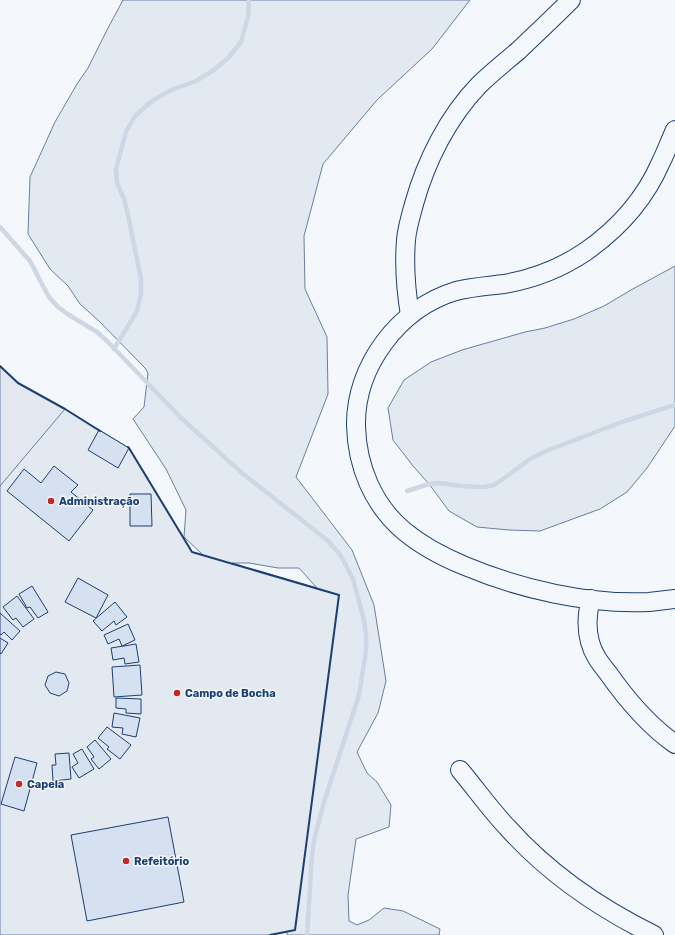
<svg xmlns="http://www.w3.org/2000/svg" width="675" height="935" font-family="Rubik,sans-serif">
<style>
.green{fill:#e3e9f0;stroke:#687fa3;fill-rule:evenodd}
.parking{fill:#e3e8f0;stroke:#687fa3}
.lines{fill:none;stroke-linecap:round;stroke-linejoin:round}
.stream{stroke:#cfd7e4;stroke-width:4.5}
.building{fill:#d5e0f0;stroke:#1d3f73}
.minor-casing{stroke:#1d3f73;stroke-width:20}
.minor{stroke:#f4f7fb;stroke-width:18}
.wall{stroke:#1d3f73;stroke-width:2}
.poi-dot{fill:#c62828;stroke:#f4f7fb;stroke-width:1.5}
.labels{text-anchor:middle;stroke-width:3;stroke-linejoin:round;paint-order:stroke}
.poi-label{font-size:11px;font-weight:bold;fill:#1d3f73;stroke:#f4f7fb;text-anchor:start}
</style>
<rect width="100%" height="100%" fill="#f4f7fb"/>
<g class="green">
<path d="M123 0H470L432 49 377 100 323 164 304 236 305 289 327 337 328 394 296 477 352 550 374 605 386 681 378 713 357 752 367 773 377 782 391 805 389 827 356 839 348 895 349 921 357 925 369 920 384 908 403 911 440 929 439 935H287V932L270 935H0V366L18 383 65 409 129 448 192 552 203 555 184 537 186 510 166 469 133 419 144 407 148 373 145 368 99 321 80 304 68 286 50 269 28 234 30 177 55 122 77 84 88 68 107 30ZM232 563H249L278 568H299L317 588Z"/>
<polygon points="675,266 675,426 647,468 627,492 600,509 540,531 509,530 477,527 449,511 429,484 413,466 393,440 388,408 404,380 431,362 462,350 525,332 545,328 574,319 604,306 631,290"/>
</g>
<polygon class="parking" points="0,366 18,383 65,409 0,486"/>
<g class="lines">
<g class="stream">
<polyline points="0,227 30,261 43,286 49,297 58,307 69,315 97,332 108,342 180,417 242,473 327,540 337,551 341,556 353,579 364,620 366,636 366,651 359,695 324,802 314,840 312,855 307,935"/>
<polyline points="114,349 137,311 141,294 141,279 128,215 124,199 117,183 116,169 126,132 135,116 152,101 171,90 196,81 214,70 229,57 241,42 248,17 249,0"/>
<polyline points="407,491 429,484 439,483 461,486 484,487 494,485 506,477 530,459 546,451 622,422 675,405"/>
</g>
</g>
<g class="building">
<polygon points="99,430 129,448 118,468 88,450"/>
<polygon points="54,466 78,485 71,492 93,510 69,541 7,491 24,469 41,483"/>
<polygon points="130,494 151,494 152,526 130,526"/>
<polygon points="78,578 108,595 96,618 65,602"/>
<polygon points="32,586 48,612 38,618 30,607 27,608 19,594"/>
<polygon points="17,596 34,619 23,627 16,618 13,620 3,607"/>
<polygon points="115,602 127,617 116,625 114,621 102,631 93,621"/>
<polygon points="0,613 20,631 12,640 4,632 1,635 0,634"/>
<polygon points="128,624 135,640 122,646 119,639 108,644 104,635"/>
<polygon points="0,638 8,643 1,654 0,653"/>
<polygon points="136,644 139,662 125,664 124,658 113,660 111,648"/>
<polygon points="140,665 142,695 114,697 112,667"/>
<polygon points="56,672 65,674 69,683 67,691 59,696 50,693 45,685 48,676"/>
<polygon points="116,698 141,699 141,714 126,713 126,709 116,708"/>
<polygon points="114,713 140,718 136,737 122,734 123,728 112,727"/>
<polygon points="107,727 131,745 120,759 107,749 109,747 98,738"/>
<polygon points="95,740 111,759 99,769 91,759 94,757 87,747"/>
<polygon points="82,749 94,769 79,778 72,767 78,763 73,754"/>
<polygon points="69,753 71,779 53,781 52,765 56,765 55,754"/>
<polygon points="15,757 37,763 24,811 1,804"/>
<polygon points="168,817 184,902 87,921 71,835"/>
</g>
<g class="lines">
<defs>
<g id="minor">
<path d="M675 130C670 141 666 152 661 162 645 199 618 229 585 252 561 268 533 279 504 284 488 286 472 287 456 291 399 308 355 366 356 426 357 466 373 505 404 531 422 546 443 557 465 566 520 589 588 605 649 602 657 601 666 600 675 599"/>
<path d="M410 315C406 291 404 265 406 240 407 228 411 215 414 204 426 161 448 117 479 85 491 73 505 62 518 51 536 34 554 17 571 0"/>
<path d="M591 599C587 613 586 627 590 642 593 654 600 663 608 673 627 700 648 725 675 744"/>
<path d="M460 770C476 789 490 809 507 827 548 873 599 908 654 935"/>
</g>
</defs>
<use href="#minor" class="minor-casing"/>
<use href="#minor" class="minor"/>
<g class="wall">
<polyline points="0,366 18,383 65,409 100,431"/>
<polyline points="128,447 129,448 192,552 339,595 295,930 270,935"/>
</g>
</g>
<g class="poi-dot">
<circle cx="51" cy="501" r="4"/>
<circle cx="177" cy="693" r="4"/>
<circle cx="19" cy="784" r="4"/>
<circle cx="126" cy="861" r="4"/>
</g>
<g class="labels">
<g class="poi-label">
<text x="59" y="505">Administração</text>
<text x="185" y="697">Campo de Bocha</text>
<text x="27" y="788">Capela</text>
<text x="134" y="865">Refeitório</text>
</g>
</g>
</svg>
